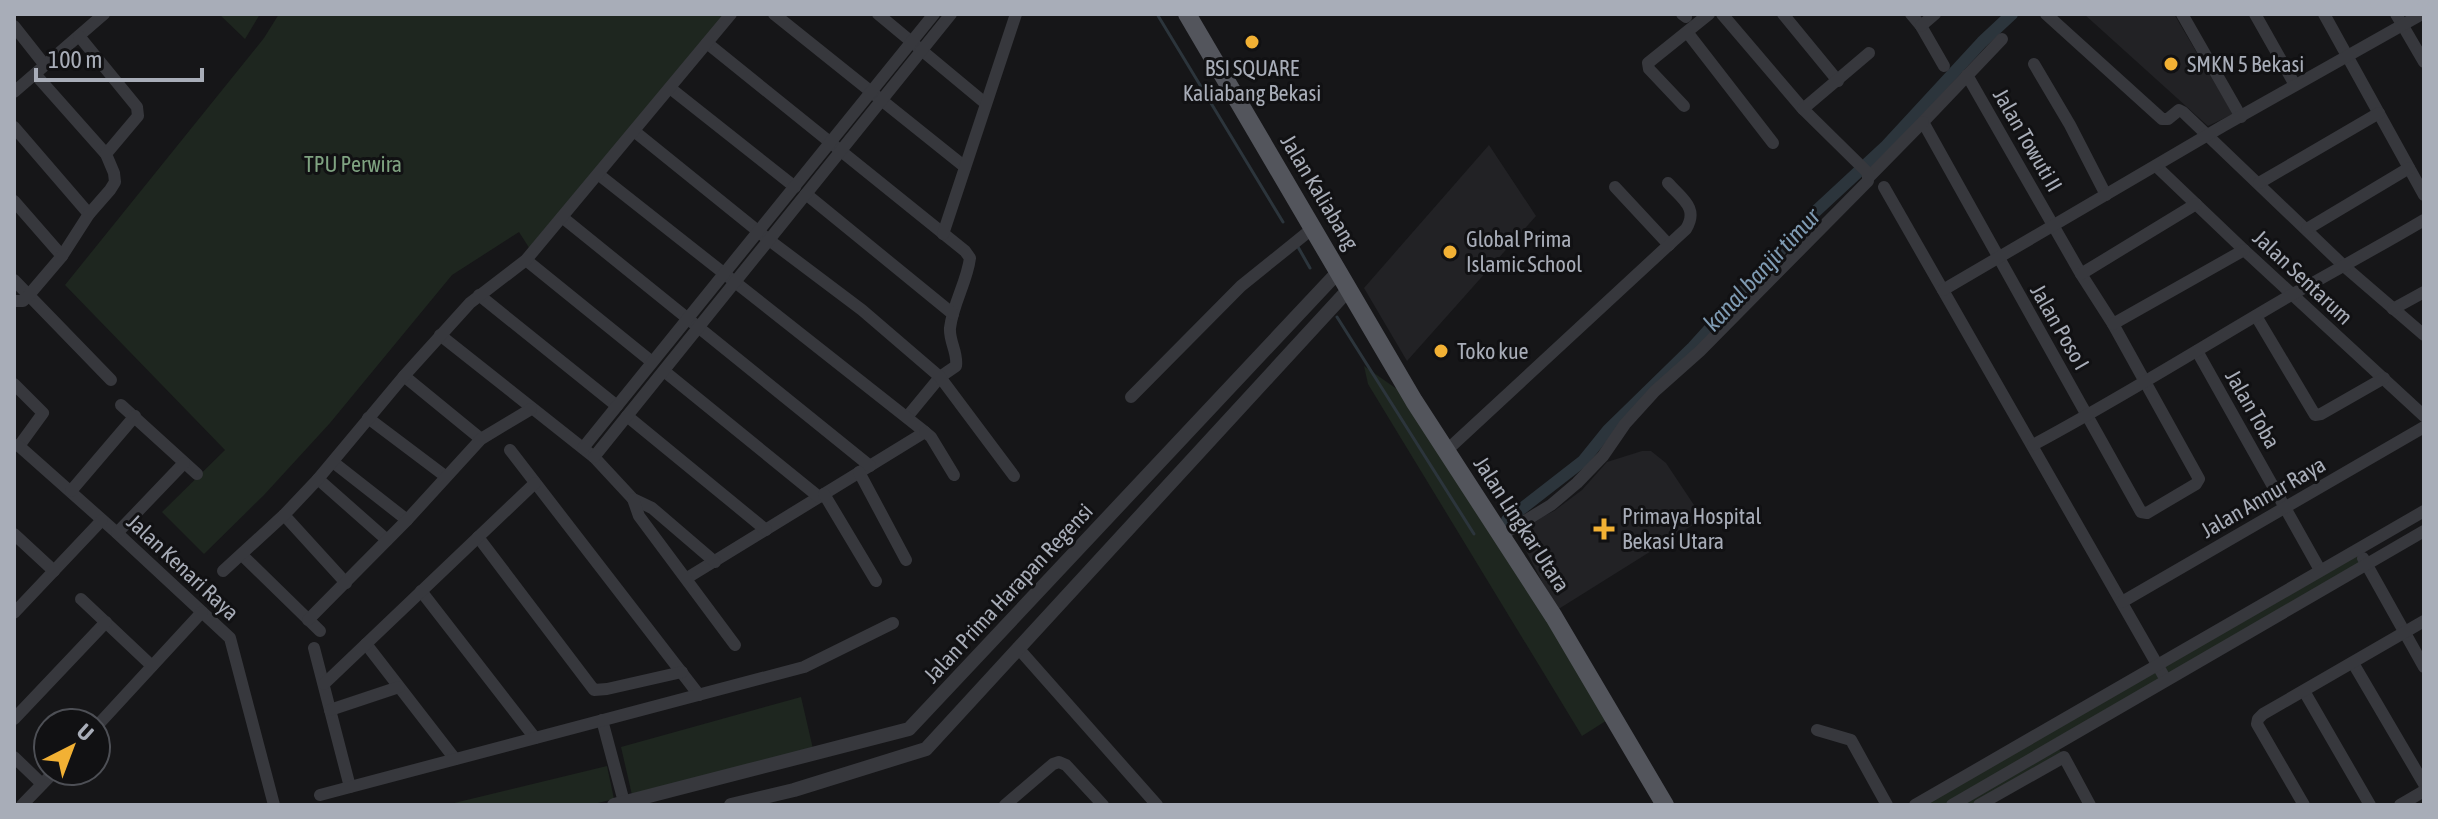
<svg xmlns="http://www.w3.org/2000/svg" width="2438" height="819" font-family="'Asap Condensed',sans-serif">
<style>
.built{fill:#222225}
.green{fill:#1e261f}
.lines{fill:none;stroke-linecap:round;stroke-linejoin:round}
.stream{stroke:#2c353c;stroke-width:3}
.canal{stroke:#2c353c;stroke-width:12}
.minor{stroke:#37383d;stroke-width:12}
.tertiary{stroke:#37383d;stroke-width:14}
.primary{stroke:#53555c;stroke-width:18}
.poi-dot{fill:#f2b134;stroke:#111113;stroke-width:3}
.labels{text-anchor:middle;stroke-width:6;stroke-linejoin:round;paint-order:stroke}
.poi-label{font-size:22px;fill:#a8adb8;stroke:#111113;text-anchor:start}
.street-label{font-size:22px;fill:#a8adb8;stroke:#111113}
.park-label{font-size:22px;fill:#7fa381;stroke:#111113}
.water-label{font-size:24px;font-style:italic;fill:#7f9bb3;stroke:#111113}
</style>
<rect width="100%" height="100%" fill="#161618"/>
<g class="built">
<polygon points="2084,14 2174,14 2233,114 2208,126"/>
<polygon points="1489,145 1536,216 1407,361 1364,288"/>
<polygon points="1642,451 1651,451 1666,463 1698,511 1696,523 1557,610 1515,530 1554,511 1582,490 1607,462"/>
</g>
<g class="green">
<polygon points="219,14 260,14 245,39"/>
<polygon points="279,14 726,14 535,257 519,232 452,275 330,423 264,495 204,554 162,512 225,450 65,285 264,38"/>
<polygon points="1364,366 1414,401 1612,717 1582,736 1368,384"/>
<polygon points="2358,549 2366,564 2057,746 2064,757 1979,805 1915,805"/>
<polygon points="801,697 813,749 632,795 621,747"/>
<polygon points="607,766 614,799 590,805 446,805"/>
</g>
<g class="lines">
<g class="stream">
<polyline points="1157,14 1283,222"/>
<polyline points="1298,247 1310,268"/>
<polyline points="1337,317 1474,534"/>
</g>
<polyline class="canal" points="1507,520 1583,461 1608,430 1693,347 1816,211 1885,147 1982,42 2012,14"/>
<g class="minor">
<polyline points="774,14 965,167"/>
<polyline points="878,14 985,103"/>
<polyline points="1682,14 1686,17"/>
<polyline points="1722,14 1803,109"/>
<polyline points="1783,14 1838,81"/>
<polyline points="1911,14 1921,26 1944,66"/>
<polyline points="2046,14 2162,119 2168,119 2179,110 2183,112 2345,267 2424,335"/>
<polyline points="2182,14 2241,117"/>
<polyline points="2255,14 2295,85"/>
<polyline points="2324,14 2424,195"/>
<polyline points="2396,14 2424,62"/>
<polyline points="14,26 44,64"/>
<polyline points="1921,26 1935,14"/>
<polyline points="1687,32 1773,143"/>
<path d="M707 43 965 251 970 258C967 282 953 303 950 328 949 342 958 352 956 366L940 377 907 417"/>
<polyline points="2034,64 2070,125 2106,195"/>
<polyline points="35,74 106,154"/>
<polyline points="1967,75 2081,274 2113,324 2199,479 2196,484 2147,513 2141,512 1923,122 2002,39"/>
<polyline points="670,88 795,187"/>
<polyline points="14,92 104,14"/>
<polyline points="1684,106 1649,69 1648,63 1709,14"/>
<polyline points="14,127 89,214"/>
<polyline points="634,131 769,240 862,310 940,377 1014,476"/>
<polyline points="2156,166 2244,250 2424,416"/>
<polyline points="598,174 925,432 687,578"/>
<polyline points="1868,178 1923,122"/>
<polyline points="2259,183 2379,113"/>
<polyline points="1615,187 1669,245"/>
<polyline points="1884,187 2166,680"/>
<polyline points="806,194 953,314"/>
<polyline points="14,201 62,256"/>
<polyline points="562,217 870,466"/>
<polyline points="2307,229 2409,168"/>
<polyline points="943,234 1016,14"/>
<polyline points="526,260 652,362"/>
<polyline points="2081,274 2196,204"/>
<polyline points="14,280 111,380"/>
<polyline points="1943,290 2223,126 2422,14"/>
<polyline points="479,295 617,406"/>
<polyline points="14,301 23,301 28,296 62,256 89,214 110,190 115,182 114,173 106,154 138,116 137,107 79,36"/>
<polyline points="2393,309 2424,292"/>
<polyline points="2256,316 2315,415 2321,414 2384,378"/>
<polyline points="2113,324 2244,250"/>
<polyline points="440,335 594,457 633,499 652,508 715,562"/>
<polyline points="2197,351 2320,570"/>
<polyline points="664,371 819,497"/>
<polyline points="404,376 481,439"/>
<polyline points="14,384 43,413 19,446"/>
<polyline points="1131,397 1241,286 1313,228"/>
<polyline points="121,405 197,474"/>
<polyline points="627,416 766,530"/>
<polyline points="368,418 445,476"/>
<polyline points="925,432 931,437 954,475"/>
<polyline points="14,445 19,446 117,533 230,638 274,805"/>
<path d="M2033 445C2121 398 2205 345 2291 295 2336 270 2380 246 2424 220"/>
<polyline points="583,448 934,14"/>
<polyline points="510,450 699,695"/>
<path d="M1445 452 1686 229C1699 208 1682 199 1668 183"/>
<polyline points="594,457 951,14"/>
<polyline points="333,462 407,520"/>
<polyline points="859,472 906,560"/>
<polyline points="318,479 387,540"/>
<polyline points="71,491 135,416"/>
<polyline points="824,494 876,581"/>
<polyline points="633,499 639,516 735,645"/>
<polyline points="284,515 346,583"/>
<polyline points="117,533 184,463"/>
<polyline points="14,534 54,571"/>
<polyline points="1502,535 1551,505 1577,483 1603,456 1625,424 1655,391 1700,351 1868,181 1868,173 1803,109 1869,53"/>
<polyline points="478,537 594,690 607,689 682,672"/>
<polyline points="242,555 320,631"/>
<polyline points="2363,558 2424,667"/>
<polyline points="223,571 284,515 318,479 404,376 470,303 526,260 731,14"/>
<polyline points="421,591 535,738"/>
<polyline points="81,599 152,666"/>
<polyline points="2122,602 2424,427"/>
<polyline points="14,613 102,520"/>
<polyline points="308,620 407,520 481,439 531,409"/>
<polyline points="366,644 455,759"/>
<polyline points="314,648 350,787"/>
<polyline points="1018,648 1157,805"/>
<polyline points="2353,663 2424,784"/>
<polyline points="324,684 535,483"/>
<polyline points="2304,691 2370,805"/>
<polyline points="330,710 399,687"/>
<polyline points="14,719 106,622"/>
<polyline points="602,720 624,802"/>
<polyline points="96,727 202,612"/>
<polyline points="1817,730 1851,740 1887,805"/>
<polyline points="14,757 42,784"/>
<polyline points="320,795 804,667 893,623"/>
<polyline points="22,805 55,771"/>
<polyline points="1005,805 1053,764 1059,762 1066,765 1103,805"/>
<polyline points="1915,805 2424,511"/>
<polyline points="1952,805 2424,531"/>
<polyline points="1979,805 2064,757 2090,805"/>
<polyline points="2304,805 2257,724 2258,719 2263,714 2424,621"/>
<polyline points="2400,805 2424,791"/>
</g>
<g class="tertiary">
<polyline points="614,805 909,729 1339,271"/>
<polyline points="731,805 794,790 926,749 1349,289"/>
</g>
<polyline class="primary" points="1187,14 1414,401 1554,617 1665,805"/>
</g>
<g class="poi-dot">
<circle cx="1252" cy="42" r="8"/>
<circle cx="2171" cy="64" r="8"/>
<circle cx="1450" cy="252" r="8"/>
<circle cx="1441" cy="351" r="8"/>
<path d="M1600 517h8v8h8v8h-8v8h-8v-8h-8v-8h8z"/>
</g>
<g class="labels">
<g class="poi-label">
<text x="2187" y="72">SMKN 5 Bekasi</text>
<text x="1252" y="76" text-anchor="middle">BSI SQUARE<tspan x="1252" dy="25">Kaliabang Bekasi</tspan></text>
<text x="1466" y="247">Global Prima<tspan x="1466" dy="25">Islamic School</tspan></text>
<text x="1457" y="359">Toko kue</text>
<text x="1622" y="524">Primaya Hospital<tspan x="1622" dy="25">Bekasi Utara</tspan></text>
</g>
<g class="street-label">
<text transform="translate(2028 140) rotate(60)" y="8">Jalan Towuti II</text>
<text transform="translate(1320 192) rotate(59)" y="8">Jalan Kaliabang</text>
<text transform="translate(2303 277) rotate(43)" y="8">Jalan Sentarum</text>
<text transform="translate(2060 327) rotate(60)" y="8">Jalan Poso I</text>
<text transform="translate(2253 409) rotate(60)" y="8">Jalan Toba</text>
<text transform="translate(2263 497) rotate(-30)" y="8">Jalan Annur Raya</text>
<text transform="translate(1522 524) rotate(57)" y="8">Jalan Lingkar Utara</text>
<text transform="translate(183 567) rotate(43)" y="8">Jalan Kenari Raya</text>
<text transform="translate(1008 593) rotate(-47)" y="8">Jalan Prima Harapan Regensi</text>
</g>
<g class="park-label">
<text x="353" y="172">TPU Perwira</text>
</g>
<g class="water-label">
<text transform="translate(1762 270) rotate(-47)" y="8">kanal banjir timur</text>
</g>
</g>
<rect width="2438" height="819" fill="none" stroke="#a8adb8" stroke-width="32"/>
<g transform="translate(72 747) rotate(42)"><circle r="38" fill="#111113" stroke="#4d4f55" stroke-width="2"/>
<path d="M0-6L14 30L0 20L-14 30Z" fill="#f2b134"/>
<text y="-12" font-size="22" font-weight="bold" text-anchor="middle" fill="#a8adb8">U</text>
</g>
<path d="M36 68v12h166v-12" fill="none" stroke="#a8adb8" stroke-width="4"/>
<text x="48" y="68" font-size="24" fill="#a8adb8" stroke="#111113" stroke-width="6" paint-order="stroke">100 m</text>
</svg>
